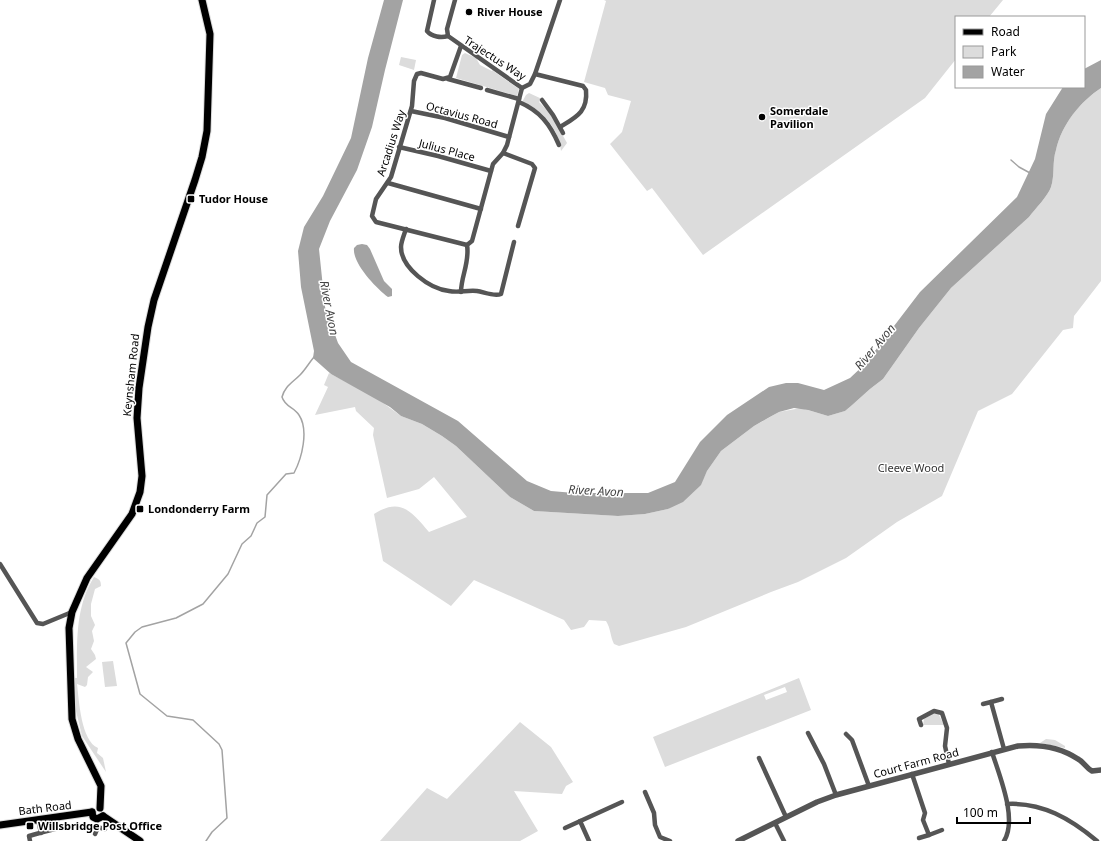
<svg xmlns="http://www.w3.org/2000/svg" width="1101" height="841" font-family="'Noto Sans',sans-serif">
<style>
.green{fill:#dcdcdc;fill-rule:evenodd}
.water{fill:#a3a3a3}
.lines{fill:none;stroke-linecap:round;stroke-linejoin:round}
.stream{stroke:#a3a3a3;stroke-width:1.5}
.primary-casing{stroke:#dbdbdb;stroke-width:9}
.minor{stroke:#555;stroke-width:4.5}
.tertiary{stroke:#555;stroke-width:5.5}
.primary{stroke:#000;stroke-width:7}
.poi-dot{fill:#000;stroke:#fff;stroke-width:1.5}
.labels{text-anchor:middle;stroke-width:3;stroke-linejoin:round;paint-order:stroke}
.poi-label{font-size:11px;font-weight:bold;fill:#000;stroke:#fff;text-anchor:start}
.street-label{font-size:11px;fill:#000;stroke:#fff}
.park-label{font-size:11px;fill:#333;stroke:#fff}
.water-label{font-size:12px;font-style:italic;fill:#444;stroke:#fff}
</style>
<rect width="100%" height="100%" fill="#fff"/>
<g class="green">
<polygon points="604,0 1003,0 989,17 956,17 956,59 925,98 703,255 652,188 647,191 610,144 622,132 631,101 608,95 605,88 584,82 606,1"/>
<polygon points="465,53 476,58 480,65 492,71 492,70 519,89 517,96 456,78 462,55"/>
<polygon points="401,57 416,60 414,70 399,65"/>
<path d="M1101 88V281L1074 316 1073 328 1063 330 1012 394 978 411 942 496 897 522 846 558 798 582 771 592 686 627 619 646 614 644C610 636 611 629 606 621L589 620 584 627 571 630 564 620 474 580 451 606 383 561 374 514C401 497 412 512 429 532L467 517 434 477 419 489 387 498 373 435 374 428 356 411 355 407 315 415 328 387 324 385 329 373 375 397 401 416 422 424 442 436 456 446 510 497 534 511 618 516 645 514 668 509 695 490 700 485 707 471 721 451 754 426 779 412 801 408 828 416 845 411 851 406 870 389 883 379 919 328 951 288 1029 217C1035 209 1048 196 1051 187 1055 175 1052 162 1056 150 1062 124 1080 102 1101 88Z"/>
<path d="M529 93 542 99 539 102 551 114 567 143 561 151C559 129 543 110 522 102L526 95Z"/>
<path d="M94 577C99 579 101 580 101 586L95 589 91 604V616L95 625 92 631 94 641 91 649 95 655 96 659 86 667 93 672 88 677 87 685 85 687 77 684C79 700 81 741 98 748L97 753 103 758 106 772 82 736 75 707 73 678H77C77 643 75 607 94 577Z"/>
<polygon points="113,661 117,686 105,687 102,662"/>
<path d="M799 678 811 710 665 767 653 737ZM785 687 787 692 766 700 764 695Z"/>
<polygon points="934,713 938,713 944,725 923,725 924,719"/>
<polygon points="520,722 551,747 573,782 566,786 562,794 514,791 538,831 520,841 380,841 427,788 447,799"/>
<polygon points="1046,739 1055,740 1065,746 1065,748 1040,743"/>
</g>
<g class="water">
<path d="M384 0H403L385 70 372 127 357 170 330 221 319 249 325 307 338 343 351 362 458 421 527 481 551 491 574 493H648L675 482 700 442 727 415 769 387 786 383H798L824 390 850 378 865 364 920 292 1017 197 1035 159 1046 114 1063 87H1084V69L1101 60V88C1080 102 1062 124 1056 150 1052 162 1055 175 1051 187 1048 196 1035 209 1029 217L951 288 919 328 883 379 870 389 851 406 845 411 828 416 808 410 794 408 779 412 768 418 754 426 721 451 707 471 701 485 683 502 668 509 645 514 618 516 534 511 510 497 456 446 442 436 422 424 401 416 390 407 331 374 313 358 314 351 301 287 298 251 304 227 323 196 351 138 368 58Z"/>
<path d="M362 244 367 245 370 249 384 281 392 289V296L388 297C376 288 352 263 354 248L357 245Z"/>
</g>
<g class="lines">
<g class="stream">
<polyline points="1011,160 1019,167 1030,173"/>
<path d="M206 841 212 832 227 818 222 750 219 744 193 720 167 716 140 694 126 643 135 632 142 627 176 618 203 604 228 574 242 544 251 536 257 523 265 517 267 495 286 474 294 473C302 458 309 430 299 415 294 407 285 407 282 397 285 386 292 383 300 375 305 370 309 363 314 357"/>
</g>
<defs>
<g id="primary">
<polyline points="100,808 101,786 78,739 72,719 69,628 72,612 87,578 132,514 140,492 142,476 137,418 139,388 148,327 154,300 195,180 202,157 207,131 210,34 202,0"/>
<polyline points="92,812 93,817 97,819 103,816"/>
<polyline points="103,816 140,841"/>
<polyline points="0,825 92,812"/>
</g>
</defs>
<use href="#primary" class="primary-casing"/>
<g class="minor">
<path d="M434 0 427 31C432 37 441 38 448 36"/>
<polyline points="455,0 447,29 448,36 522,88 530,84 535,74 560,0"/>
<polyline points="461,46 450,77 443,79 421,73 417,74 414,81 412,106 391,177 376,199 372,216 376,222 467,245"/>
<path d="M535 74 583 86 586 90C588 112 576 117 560 127"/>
<polyline points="448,79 481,88"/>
<polyline points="487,90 519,99"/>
<polyline points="542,100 553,115 563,133"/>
<path d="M519 102C540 111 550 124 559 145"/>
<polyline points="411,111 445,118 509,137"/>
<polyline points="399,147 438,156 491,171"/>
<polyline points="503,153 532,164 535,168 518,226"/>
<polyline points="388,183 481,209"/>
<path d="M406 229C404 235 401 242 401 247 401 268 430 289 449 291 458 293 467 290 477 291 484 292 494 297 501 294L514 242"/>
<path d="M461 292C461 276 470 262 467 245L472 241 493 164 503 153 507 145 522 88"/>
<polyline points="0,564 37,623 43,624 72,612"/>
<polyline points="1002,699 991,702 1004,749"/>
<polyline points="983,704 991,702"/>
<polyline points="921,725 919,719 934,711 942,713 947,728 945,746 949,764"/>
<polyline points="808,733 824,764 836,795"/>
<polyline points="846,734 852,740 869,786"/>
<path d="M992 752C999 775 1018 819 1004 841"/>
<polyline points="759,758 786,817"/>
<polyline points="912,774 925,813 923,820 929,835 942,830"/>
<polyline points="645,792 654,813 655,825 660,837 670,841"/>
<path d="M1007 804C1042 802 1071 819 1097 841"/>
<polyline points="38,819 41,833"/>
<polyline points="580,821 589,841"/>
<polyline points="775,823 784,841"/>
<polyline points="565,828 622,802"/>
<polyline points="95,834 98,827"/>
<polyline points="919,838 929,835"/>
<path d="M30 841 29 836C54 829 79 821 105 829"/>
</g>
<path class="tertiary" d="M738 841 817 802 836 795 1018 746C1039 744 1060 747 1078 759 1084 762 1086 768 1092 771L1101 770"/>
<use href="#primary" class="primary"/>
</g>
<g class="poi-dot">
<circle cx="469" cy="12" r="4"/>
<circle cx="762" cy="117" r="4"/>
<rect x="187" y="195" width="8" height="8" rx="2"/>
<rect x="136" y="505" width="8" height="8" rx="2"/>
<rect x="26" y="822" width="8" height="8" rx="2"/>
</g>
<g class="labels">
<g class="poi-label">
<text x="477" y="16">River House</text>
<text x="770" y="115">Somerdale<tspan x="770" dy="13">Pavilion</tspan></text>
<text x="199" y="203">Tudor House</text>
<text x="148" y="513">Londonderry Farm</text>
<text x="38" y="830">Willsbridge Post Office</text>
</g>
<g class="street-label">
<text transform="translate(495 58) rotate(33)" y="4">Trajectus Way</text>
<text transform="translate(462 115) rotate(15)" y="4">Octavius Road</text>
<text transform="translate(391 143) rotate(-72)" y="4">Arcadius Way</text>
<text transform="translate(447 150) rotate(15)" y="4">Julius Place</text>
<text transform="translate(131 375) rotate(-84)" y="4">Keynsham Road</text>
<text transform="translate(916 763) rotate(-15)" y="4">Court Farm Road</text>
<text transform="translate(45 808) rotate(-7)" y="4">Bath Road</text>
</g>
<g class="park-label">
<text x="911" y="472">Cleeve Wood</text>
</g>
<g class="water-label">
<text transform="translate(329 308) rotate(79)" y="4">River Avon</text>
<text transform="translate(875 347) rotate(-50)" y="4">River Avon</text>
<text transform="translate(596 491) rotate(3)" y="4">River Avon</text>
</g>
</g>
<rect x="955" y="16" width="130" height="72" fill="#ffffff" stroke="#999999"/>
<rect x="963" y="29" width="20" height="6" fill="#000000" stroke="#999999"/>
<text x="991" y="36" font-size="12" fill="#000000">Road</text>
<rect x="963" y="46" width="20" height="12" fill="#dcdcdc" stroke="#999999"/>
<text x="991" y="56" font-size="12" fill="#000000">Park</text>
<rect x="963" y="66" width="20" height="12" fill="#a3a3a3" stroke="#999999"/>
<text x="991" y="76" font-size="12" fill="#000000">Water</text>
<path d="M957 817v6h73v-6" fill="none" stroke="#000000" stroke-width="2"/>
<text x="963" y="817" font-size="12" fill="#000000" stroke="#ffffff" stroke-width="3" paint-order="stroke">100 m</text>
</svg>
